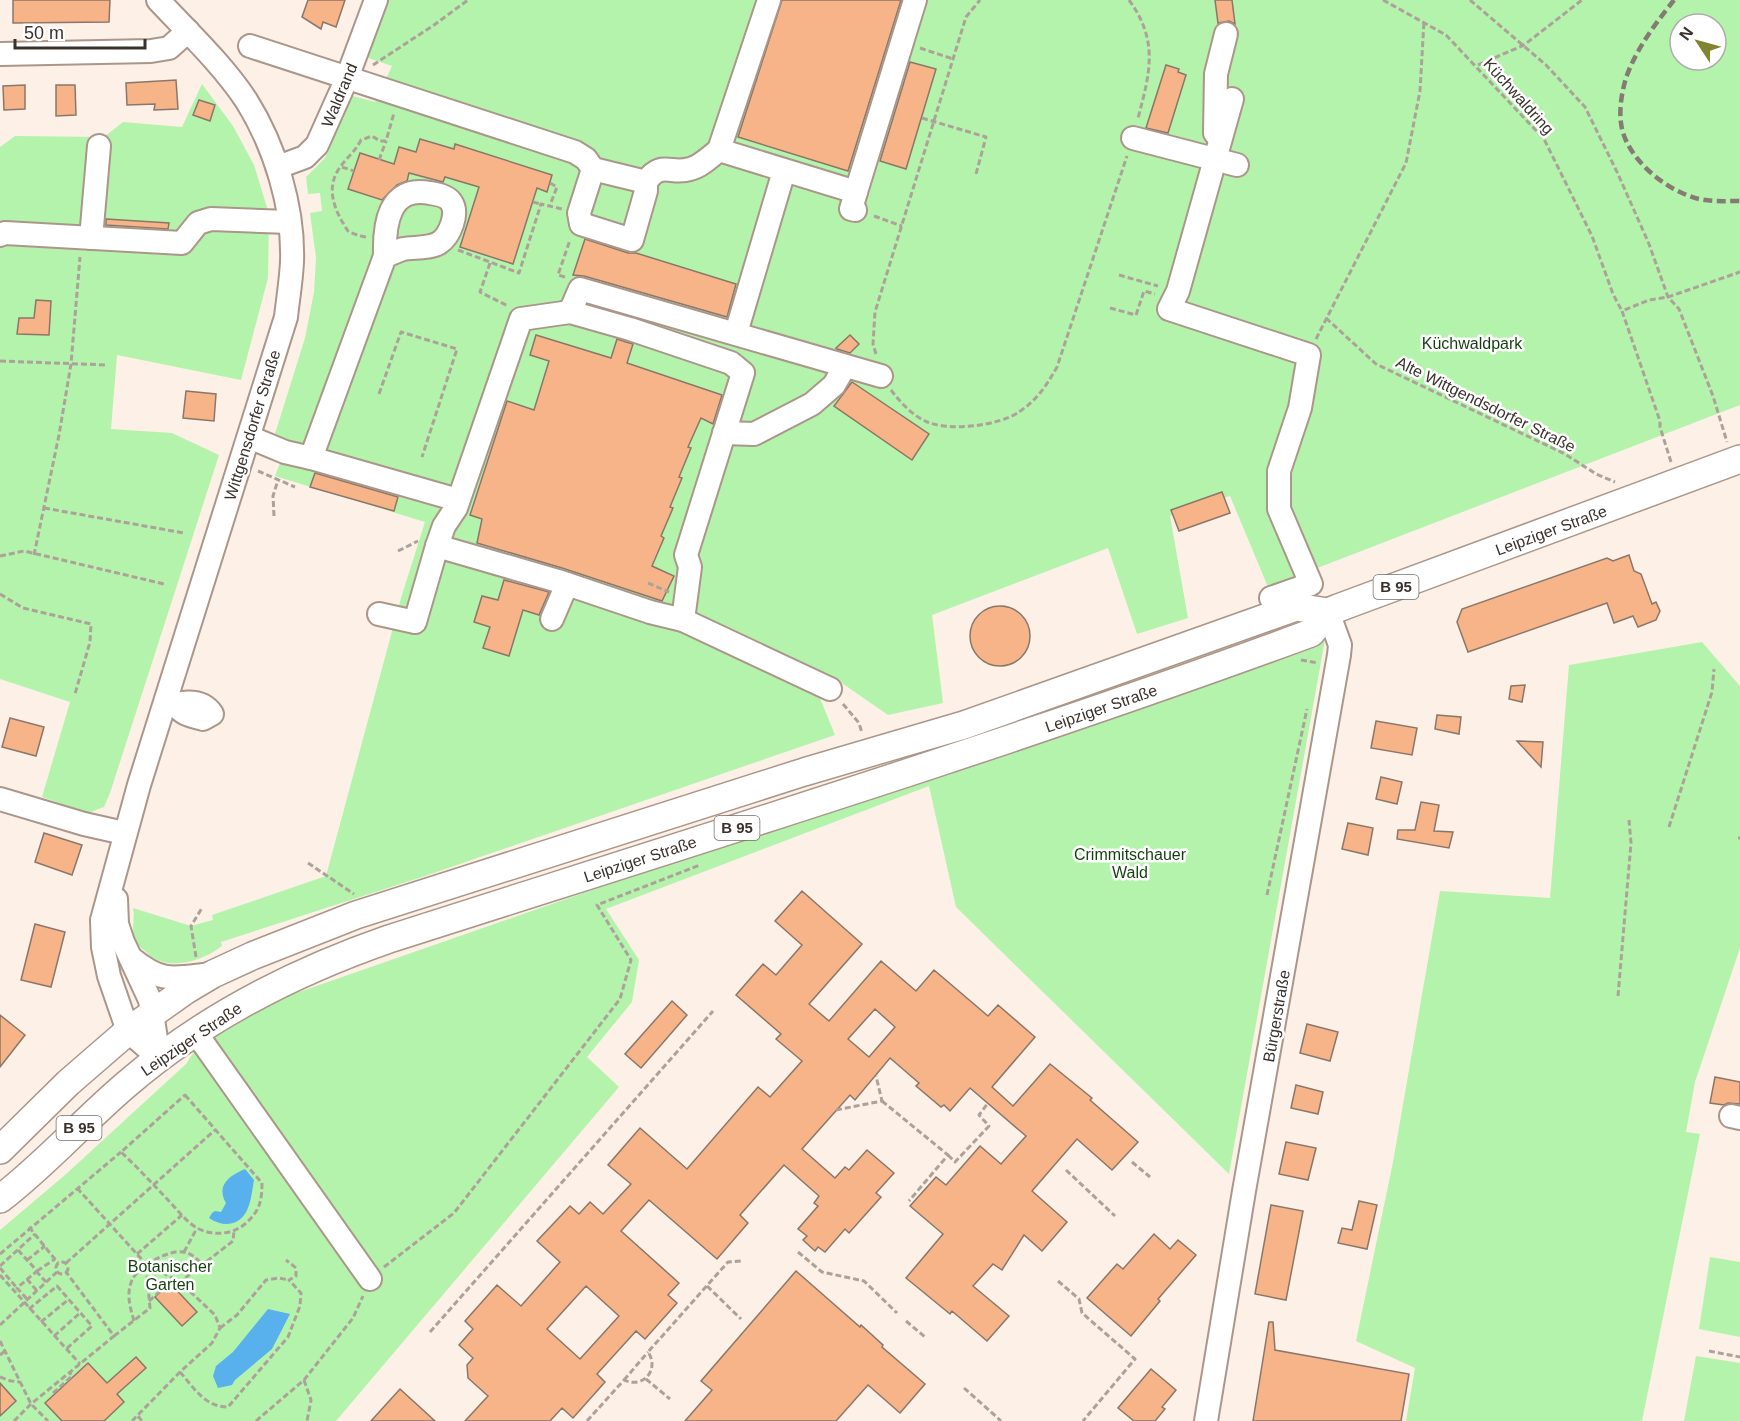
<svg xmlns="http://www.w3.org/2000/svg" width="1740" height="1421" font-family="Helvetica,sans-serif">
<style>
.green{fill:#b4f3ab;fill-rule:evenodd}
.water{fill:#58b0ed}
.building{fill:#f7b488;stroke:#8a776a;stroke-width:1.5;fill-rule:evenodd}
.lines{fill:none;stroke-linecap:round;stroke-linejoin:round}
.minor-casing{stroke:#ab968a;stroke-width:26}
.major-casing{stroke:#ab968a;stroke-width:30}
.path{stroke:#ada29a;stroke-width:3;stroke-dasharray:6 3;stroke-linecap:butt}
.minor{stroke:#fff;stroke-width:22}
.major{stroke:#fff;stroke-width:27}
.rail{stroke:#857b74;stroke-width:4.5;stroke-dasharray:9 4.5;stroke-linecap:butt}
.labels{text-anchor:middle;stroke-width:5;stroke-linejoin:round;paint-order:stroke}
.shield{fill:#fff;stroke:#746f6b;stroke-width:1.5}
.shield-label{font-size:15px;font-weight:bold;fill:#39312c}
.street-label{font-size:16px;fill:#39312c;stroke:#fff}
.park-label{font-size:16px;fill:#123f0d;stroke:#fff}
</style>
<rect width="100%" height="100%" fill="#fdf0e7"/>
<g class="green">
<path d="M385 0H1740V405L1268 587 1230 496 1170 516 1188 618 1137 634 1108 548 932 615 943 703 888 715 836 679 830 689 817 691 835 735 425 876 221 942 222 946C201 962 165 973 145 951 142 949 137 944 135 941 131 932 135 917 133 908L191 926 213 920 212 915 326 876 401 598 425 522 275 476 282 458 274 437 305 338 314 292 316 258 310 213 322 211 320 193 308 194 306 177 325 158 353 96 375 102 392 66 365 57ZM1680 24H1716V60H1680Z"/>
<polygon points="202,84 233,126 254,165 269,214 268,278 241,380 117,355 111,429 172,433 219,455 110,793 104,807 88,813 42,797 70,702 0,679 0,147 15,136 104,137 123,122 182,127"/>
<polygon points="1326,634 1229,1174 956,907 929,786 606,909 639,960 632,1002 587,1057 619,1087 336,1421 0,1421 0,1230 65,1175 186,1064 213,1022"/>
<polygon points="1702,642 1740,686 1740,948 1695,1082 1686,1132 1700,1134 1642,1421 1406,1421 1415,1368 1356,1341 1393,1162 1440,891 1550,898 1569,665"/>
<polygon points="1710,1257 1740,1262 1740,1337 1699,1329"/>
<polygon points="1696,1356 1740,1363 1740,1421 1684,1421"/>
</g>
<g class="water">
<path d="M245 1169 254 1180C251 1197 250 1223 227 1224 221 1224 215 1222 209 1218L212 1213 215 1211 221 1212 226 1203C216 1185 229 1176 245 1169Z"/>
<polygon points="268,1309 290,1314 272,1349 235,1380 232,1385 218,1388 213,1376 216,1366 233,1352"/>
</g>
<g class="building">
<polygon points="13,0 110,0 109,22 13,23"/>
<polygon points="308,0 345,0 336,27 323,22 321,29 302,17"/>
<polygon points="782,0 901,0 848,171 738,137"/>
<polygon points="1215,0 1232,0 1235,24 1229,21 1218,23"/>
<polygon points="910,62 936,69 906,169 880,161"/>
<polygon points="1166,65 1179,69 1178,72 1186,75 1168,133 1146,128"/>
<polygon points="176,80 178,109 154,110 155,104 127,105 126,83"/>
<polygon points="25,85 25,109 4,110 3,86"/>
<polygon points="56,85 75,85 76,115 56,116"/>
<polygon points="199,100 215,105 210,121 193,115"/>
<polygon points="420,139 454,149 455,144 552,175 547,192 537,188 513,264 460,247 479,187 445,177 443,182 409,173 407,181 397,185 382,200 348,189 360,153 394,164 399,147 416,152"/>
<polygon points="106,219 169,223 168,229 106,225"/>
<polygon points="585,239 628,253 636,253 736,284 727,317 584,276 573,275"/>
<polygon points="36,300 51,301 49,335 17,334 19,318 34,318"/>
<polygon points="536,335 611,358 617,339 626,342 633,344 627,363 722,395 713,424 701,418 688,447 691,448 679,477 682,478 670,507 673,508 661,536 664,538 652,566 674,576 662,601 562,568 477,543 482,519 470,515 507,401 534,410 549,361 530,355"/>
<polygon points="850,335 859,344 850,353 837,349 836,348"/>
<polygon points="852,382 929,434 912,460 834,406"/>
<polygon points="186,391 216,394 214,421 183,418"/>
<polygon points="315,473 398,497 394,511 310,487"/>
<polygon points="1222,492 1230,513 1179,531 1171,510"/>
<polygon points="1629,555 1634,571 1641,574 1652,604 1656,602 1660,611 1656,620 1638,627 1633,616 1614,623 1607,603 1468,652 1457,622 1462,609 1607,558 1613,561"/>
<polygon points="504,580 549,592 539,615 523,610 509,656 483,648 490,627 474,622 482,596 498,600"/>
<circle cx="1000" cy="636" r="30"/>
<polygon points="1525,685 1522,702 1509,699 1511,686"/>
<polygon points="1437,715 1461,717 1459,734 1435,729"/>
<polygon points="10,718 44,727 36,756 2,747"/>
<polygon points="1376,721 1417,728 1412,755 1371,748"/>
<polygon points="1517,741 1543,742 1541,767"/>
<polygon points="1381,777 1402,782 1397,804 1376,799"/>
<polygon points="1421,802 1439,805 1434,831 1453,832 1449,848 1397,839 1398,830 1415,830"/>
<polygon points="1348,823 1373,828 1368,855 1342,849"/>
<polygon points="44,833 82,845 72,875 35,862"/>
<path d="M802 891 862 944 809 1004 829 1021 881 961 916 991 934 970 988 1016 998 1005 1035 1037 992 1087 1013 1106 1050 1064 1092 1098 1090 1100 1138 1142 1112 1170 1077 1139 1032 1191 1067 1222 1042 1251 1024 1235 1002 1270 993 1264 973 1286 1009 1316 987 1341 952 1311 950 1314 906 1278 943 1234 910 1206 936 1177 946 1185 980 1146 1001 1164 1026 1136 970 1088 950 1111 944 1105 941 1107 916 1086 919 1083 890 1058 855 1100 850 1095 802 1149 835 1178 845 1167 849 1170 867 1150 894 1173 876 1193 881 1197 849 1233 845 1229 825 1252 818 1247 815 1251 803 1240 807 1236 798 1229 818 1206 814 1203 819 1196 784 1165 740 1215 748 1223 717 1259 649 1200 621 1231 679 1283 668 1295 677 1303 645 1339 636 1331 597 1374 605 1382 573 1418 562 1408 550 1421H465L488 1396 468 1378 467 1365 473 1358 459 1345 473 1329 465 1321 497 1285 521 1306 560 1262 537 1241 570 1206 579 1214 590 1202 603 1214 631 1184 608 1165 640 1128 687 1169 758 1087 770 1097 802 1061 776 1039 781 1034 736 995 763 964 776 975 802 945 775 921ZM875 1009 895 1027 869 1057 848 1039ZM586 1286 619 1316 580 1359 547 1329Z"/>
<polygon points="35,924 65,932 51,987 21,980"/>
<polygon points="672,1001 687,1015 641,1068 625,1054"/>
<polygon points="0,1015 25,1035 0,1067"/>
<polygon points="1307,1024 1338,1032 1330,1061 1300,1053"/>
<polygon points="1715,1077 1740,1082 1740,1104 1728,1103 1724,1105 1710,1103"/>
<polygon points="1296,1085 1323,1092 1318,1114 1291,1108"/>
<polygon points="1286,1142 1316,1148 1308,1180 1279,1174"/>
<polygon points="1359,1201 1377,1205 1367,1249 1338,1243 1342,1228 1352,1230"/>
<polygon points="1271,1205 1303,1211 1286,1300 1255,1294"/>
<polygon points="1154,1234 1170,1249 1178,1240 1196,1255 1158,1299 1160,1301 1131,1336 1087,1298 1117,1264 1123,1269"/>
<polygon points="796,1271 860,1327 861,1325 883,1345 882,1347 925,1384 900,1413 868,1385 836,1421 685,1421 712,1390 701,1381"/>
<polygon points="170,1283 197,1312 182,1326 155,1297"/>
<polygon points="1269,1322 1273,1322 1275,1350 1409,1374 1401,1421 1253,1421"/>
<polygon points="136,1357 146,1368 117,1394 124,1402 104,1421 62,1421 45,1403 88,1363 107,1383"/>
<polygon points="1151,1369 1176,1390 1162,1407 1165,1409 1155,1421 1134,1421 1118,1408"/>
<polygon points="0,1383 16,1401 0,1416"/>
<polygon points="400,1389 435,1421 371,1421"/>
</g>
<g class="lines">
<defs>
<g id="minor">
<path d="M158 0C188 32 222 64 246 100 275 146 294 208 292 262 291 281 288 299 286 317L139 785 102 920 103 947 109 976 128 1031 159 1058"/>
<path d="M250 46 575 152 586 159 593 169 646 182C661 160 671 175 690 169 700 167 711 156 719 150L856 192 851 209 855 210"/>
<polyline points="0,54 151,51 169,48 188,31"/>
<polyline points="1232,99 1178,291 1169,309 1309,355 1300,408 1279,471 1279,509 1311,584 1271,598"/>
<polyline points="1215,133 1216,74 1226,34"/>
<polyline points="1133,138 1237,165"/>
<polyline points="719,150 769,0"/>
<polyline points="278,167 305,157 317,145 347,78 376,0"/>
<polyline points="593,169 579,213 581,224 632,240 646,191 646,182"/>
<polyline points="856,192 915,0"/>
<polyline points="0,235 5,233 182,243 198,223 211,219 289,222"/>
<polyline points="91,238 99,146"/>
<polygon points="570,312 630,329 731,363 743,373 686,555 690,567 683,620 650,612 558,581 437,546 444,526 456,508 521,319"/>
<polyline points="570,312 580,289 881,376"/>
<polyline points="736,333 784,171"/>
<polyline points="724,433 754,434 812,404 834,385 845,366"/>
<path d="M249 437 285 452 311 458 385 256C384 226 388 185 430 193 437 194 447 196 451 202 459 213 450 236 439 243 429 249 414 247 403 249 397 251 391 254 385 256"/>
<polyline points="311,458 458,500"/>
<polyline points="379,614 415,622 437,546"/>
<polyline points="552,619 567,584"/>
<polyline points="683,620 830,689"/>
<path d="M166 700C177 704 175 706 183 712 188 716 197 717 203 719L212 714C204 702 190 701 176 704"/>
<polyline points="0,799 84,824 124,833"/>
<polyline points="116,899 117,924 123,942 150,1000 159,1058"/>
<path d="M131 958C163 984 173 978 212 974"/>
<polyline points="196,1033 370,1279"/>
<polyline points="1731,1116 1740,1118"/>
<polyline points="1206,1421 1244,1191 1339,655 1340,645 1328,612"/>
</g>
<g id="major">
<polyline points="0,1150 68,1083 128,1031 186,990 213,974 252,956 356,915 804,772 964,725 1296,607 1328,612"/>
<path d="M0 1199C46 1164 84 1120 128 1083 205 1017 294 972 389 939 698 840 1007 745 1311 633L1328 612 1338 608 1740 459"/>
</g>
</defs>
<use href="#minor" class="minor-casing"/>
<use href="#major" class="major-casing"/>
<g class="path">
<path d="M1129 0C1159 41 1150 73 1138 118"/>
<polyline points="1383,0 1446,35 1544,139 1592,236 1613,294 1622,311"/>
<polyline points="1470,0 1546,65 1585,107 1618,174 1649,244 1668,297 1679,309 1713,396 1727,442"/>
<polyline points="920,48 953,59"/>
<polyline points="373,65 434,25 468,0"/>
<polyline points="1478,65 1524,45 1582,0"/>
<polyline points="922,118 986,137 976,174"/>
<polyline points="379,160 386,141"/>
<polyline points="342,167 354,171"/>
<polyline points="550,183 557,187 550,205"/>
<polyline points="533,202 541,204"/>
<polyline points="874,216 902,226"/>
<path d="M366 237C361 236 352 234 348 231 346 229 345 225 343 223 334 208 328 190 336 174 342 161 354 154 361 140L372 136 380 141H386L394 113"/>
<polyline points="458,250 519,273 541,204 562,209"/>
<polyline points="490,263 480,292 508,306"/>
<polyline points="1119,275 1158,286"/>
<polyline points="565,277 558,275 570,240"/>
<polyline points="1110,308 1136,315 1144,291 1155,294"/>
<polyline points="1326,318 1376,364 1565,454 1596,474 1615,482"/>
<polyline points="1316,339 1406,163 1420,91 1424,21"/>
<polyline points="876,354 873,344 875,312 966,17 980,0"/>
<polyline points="0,361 108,365"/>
<path d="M891 390C900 402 911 414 925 421 947 432 999 426 1019 412 1037 400 1047 385 1057 367L1127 156"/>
<polyline points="379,394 401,332 457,349 422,457"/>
<polyline points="1671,462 1660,427 1660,421 1622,311 1649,300 1668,297 1740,272"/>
<polyline points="258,471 295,487"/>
<polyline points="44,508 184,533"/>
<polyline points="274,516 273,496 278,480"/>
<polyline points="398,551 418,541"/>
<polyline points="34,555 59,435 71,364 80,257"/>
<polyline points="0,556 24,551 164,584"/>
<polyline points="648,583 669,592"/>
<polyline points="0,594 23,608 91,624 90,642 75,694"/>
<polyline points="1301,660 1318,663"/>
<polyline points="843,704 859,723 862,733"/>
<polyline points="1669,827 1712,692 1714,669"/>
<polyline points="1738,838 1740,838"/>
<polyline points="308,863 354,894"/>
<polyline points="1267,895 1307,709"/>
<polyline points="196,957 191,926 202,908"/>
<polyline points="1618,996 1631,843 1629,820"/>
<path d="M185 1095 262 1183C262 1202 259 1212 245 1224 232 1235 212 1236 197 1228 185 1221 176 1208 167 1199 152 1183 137 1167 121 1152Z"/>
<polyline points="882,1101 948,1155 909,1201"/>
<polyline points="836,1110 882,1101 876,1076"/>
<polyline points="948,1155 955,1162 989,1126 979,1115 988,1103"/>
<polyline points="1132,1162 1150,1177"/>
<polyline points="1066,1170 1115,1216"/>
<polyline points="77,1188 146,1264 164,1290"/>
<polyline points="29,1227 58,1263"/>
<polyline points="18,1250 37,1271 17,1288 28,1300"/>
<polyline points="184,1252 197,1228"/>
<polyline points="798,1252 822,1272 864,1281 897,1313"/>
<polyline points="0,1254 121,1152"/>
<polyline points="137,1254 182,1215"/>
<polyline points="27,1260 45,1246"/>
<circle cx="62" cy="1268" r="6"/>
<polyline points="66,1263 215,1130"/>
<polyline points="0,1266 35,1234"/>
<polyline points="384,1267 454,1213 620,999 631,960 597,905 700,865"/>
<polyline points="0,1268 17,1288"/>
<polyline points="36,1271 46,1282"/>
<polyline points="37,1271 55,1259"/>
<polyline points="0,1275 80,1364"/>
<polyline points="27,1279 37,1291"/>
<polyline points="1058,1281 1079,1299 1082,1313 1135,1359 1083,1421"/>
<polyline points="707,1286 741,1319"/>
<polyline points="149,1301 163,1289"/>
<polyline points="29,1309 57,1286 92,1326 66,1349"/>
<path d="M134 1321C130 1307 126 1294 132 1280 138 1267 169 1249 183 1252 191 1253 196 1258 202 1264"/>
<polyline points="906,1321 925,1337"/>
<polyline points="41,1322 69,1299"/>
<polyline points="0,1325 57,1272"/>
<polyline points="220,1328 237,1315 266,1280 279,1278 289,1280"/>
<polyline points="430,1332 713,1011"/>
<polyline points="54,1336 80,1313"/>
<polyline points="114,1336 150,1308 146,1264 180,1282 233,1241 234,1231"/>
<polyline points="0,1341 31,1404 48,1421"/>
<polyline points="1709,1351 1740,1357"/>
<polyline points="0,1355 5,1351"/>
<path d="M180 1372C194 1388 205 1407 228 1407L288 1337 300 1306 301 1293 289 1280 296 1276V1268L286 1260"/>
<polyline points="0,1377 11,1381 20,1382"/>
<polyline points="646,1379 670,1399"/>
<polyline points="304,1380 311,1400 307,1421"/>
<polyline points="624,1380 648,1352"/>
<polyline points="964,1388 1001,1421"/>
<polyline points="53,1393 72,1376 70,1373"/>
<polyline points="138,1416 142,1421"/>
<polyline points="14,1421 31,1404 114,1336 66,1272"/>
<polyline points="132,1421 180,1372 212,1343 220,1328 215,1315 180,1282"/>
<polyline points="256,1421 304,1380 353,1318 363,1296"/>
<path d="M587 1421 624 1380C643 1389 660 1370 648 1352L728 1262 741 1261"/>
</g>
<use href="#minor" class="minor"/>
<use href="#major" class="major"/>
<path class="rail" d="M1674 0C1656 23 1636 49 1626 78 1622 91 1619 109 1621 123 1625 158 1666 191 1699 199 1713 202 1726 201 1740 201"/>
</g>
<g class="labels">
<g class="shield">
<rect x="1373.5" y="575" width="45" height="24" rx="4.5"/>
<rect x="714.5" y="816" width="45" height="24" rx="4.5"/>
<rect x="56.5" y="1116" width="45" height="24" rx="4.5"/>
</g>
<g class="shield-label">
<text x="1396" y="592">B 95</text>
<text x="737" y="833">B 95</text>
<text x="79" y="1133">B 95</text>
</g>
<g class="street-label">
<text transform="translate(339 95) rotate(-67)" y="6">Waldrand</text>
<text transform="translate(1519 96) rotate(48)" y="6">Küchwaldring</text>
<text transform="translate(1486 404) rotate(26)" y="6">Alte Wittgendsdorfer Straße</text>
<text transform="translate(252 425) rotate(-73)" y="6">Wittgensdorfer Straße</text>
<text transform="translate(1551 530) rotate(-20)" y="6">Leipziger Straße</text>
<text transform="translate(1101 708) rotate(-19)" y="6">Leipziger Straße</text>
<text transform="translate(640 859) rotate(-18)" y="6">Leipziger Straße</text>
<text transform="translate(1276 1016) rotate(-80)" y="6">Bürgerstraße</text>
<text transform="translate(191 1039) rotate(-34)" y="6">Leipziger Straße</text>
</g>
<g class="park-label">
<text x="1472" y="349">Küchwaldpark</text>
<text x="1130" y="860">Crimmitschauer<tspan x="1130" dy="18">Wald</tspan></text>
<text x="170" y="1272">Botanischer<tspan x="170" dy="18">Garten</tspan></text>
</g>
</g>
<g transform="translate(1698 42) rotate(306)"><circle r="28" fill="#ffffff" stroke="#b0adab" stroke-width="1.5"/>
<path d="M0-4.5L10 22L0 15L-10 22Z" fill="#81852f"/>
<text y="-9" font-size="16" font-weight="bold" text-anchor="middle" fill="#39312c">N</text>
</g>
<path d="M15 39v9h130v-9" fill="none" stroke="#39312c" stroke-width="3"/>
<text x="24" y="39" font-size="18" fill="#39312c" stroke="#ffffff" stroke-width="4.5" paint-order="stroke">50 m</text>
</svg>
